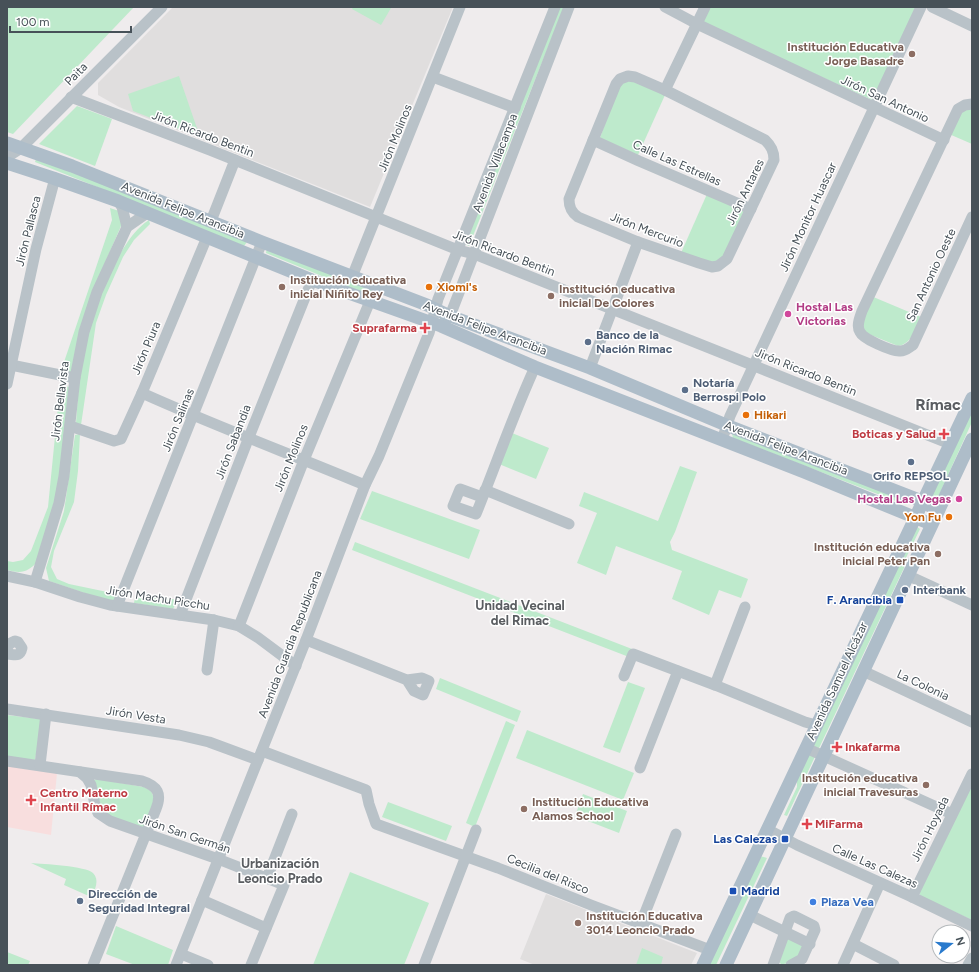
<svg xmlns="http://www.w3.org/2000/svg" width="979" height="972" font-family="Figtree,sans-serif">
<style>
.education{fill:#e0dede}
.medical{fill:#f8dede}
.green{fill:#beeacc}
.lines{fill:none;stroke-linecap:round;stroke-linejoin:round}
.minor{stroke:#b9c2c8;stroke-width:11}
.major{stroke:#aebdc9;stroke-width:13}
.education-dot{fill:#8d6e63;stroke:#fff;stroke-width:1.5}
.food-dot{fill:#e8710a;stroke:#fff;stroke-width:1.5}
.hotel-dot{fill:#d1479c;stroke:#fff;stroke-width:1.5}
.health-dot{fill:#e0444e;stroke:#fff;stroke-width:1.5}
.service-dot{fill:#5c6f8a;stroke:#fff;stroke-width:1.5}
.transit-dot{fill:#1a4fb4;stroke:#fff;stroke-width:1.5}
.shop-dot{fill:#3f7fe0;stroke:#fff;stroke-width:1.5}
.labels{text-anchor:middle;stroke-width:3;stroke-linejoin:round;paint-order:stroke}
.education-label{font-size:12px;font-weight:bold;fill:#785e54;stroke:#fff;text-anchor:start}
.street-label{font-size:12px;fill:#475158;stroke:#fff}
.food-label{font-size:12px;font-weight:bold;fill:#c56008;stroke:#fff;text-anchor:start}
.hotel-label{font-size:12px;font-weight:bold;fill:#b23c85;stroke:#fff;text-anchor:start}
.health-label{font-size:12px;font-weight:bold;fill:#be3a42;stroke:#fff;text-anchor:start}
.service-label{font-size:12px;font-weight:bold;fill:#4e5e75;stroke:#fff;text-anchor:start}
.transit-label{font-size:12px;font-weight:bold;fill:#164399;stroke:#fff;text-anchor:end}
.shop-label{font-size:12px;font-weight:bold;fill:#366cbe;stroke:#fff;text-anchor:start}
.neighbourhood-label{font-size:13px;font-weight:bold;fill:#5a5d61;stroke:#fff}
.district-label{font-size:16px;font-weight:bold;fill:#5a5d61;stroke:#fff}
</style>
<rect width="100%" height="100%" fill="#efeced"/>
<g class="education">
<polygon points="173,7 453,7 370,207 119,107 98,95 98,83"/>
<polygon points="546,894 697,953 691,965 535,965 520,959"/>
</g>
<polygon class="medical" points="7,765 57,773 51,835 7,827"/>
<g class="green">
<polygon points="7,7 134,7 13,134 7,132"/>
<polygon points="353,7 389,7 391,8 381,25 352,9"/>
<polygon points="558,7 564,7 469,246 463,243"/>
<polygon points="708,7 917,7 872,100 703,23"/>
<polygon points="179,76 200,137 133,111 128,94"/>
<polygon points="628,78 665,95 638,155 600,138 619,82"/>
<polygon points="972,105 972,144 949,134 960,109"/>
<polygon points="77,106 112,119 95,166 39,144"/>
<polygon points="39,158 247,242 244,246 35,162 36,159"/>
<polygon points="707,194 743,210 745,214 725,257 717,264 681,253"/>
<polygon points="110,208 122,212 121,226 102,270 71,374 62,368 112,220"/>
<path d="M149 220 150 224 134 240 123 257 106 295 96 323 81 425 76 423C78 399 79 372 84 348 91 314 103 278 123 249 130 238 138 227 149 220Z"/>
<polygon points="267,248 378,292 375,298 266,253"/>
<path d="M871 296 921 317C915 329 912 344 898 346L866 333C858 322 867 307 871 296Z"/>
<path d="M60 386 71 387 63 469 38 561C28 572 22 574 7 570V561L13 562 23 560 31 551 48 507Z"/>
<polygon points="972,405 972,422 938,497 934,499 931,496"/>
<polygon points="512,433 549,448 536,479 499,464"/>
<polygon points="734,433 911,503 906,505 733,438 732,434"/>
<polygon points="80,434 78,471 74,502 54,551 51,567 57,579 69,584 117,594 114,603 49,581 46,568 64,511 75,435"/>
<polygon points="680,466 697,472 675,532 670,542 672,550 748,579 741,598 719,590 709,615 672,599 682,571 616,546 606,575 577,563 597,513 579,506 584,492 658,521"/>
<polygon points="372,491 480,530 469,559 360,519"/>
<polygon points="916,526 920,529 905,560 904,568 787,816 784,815 797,787 797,778"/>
<polygon points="355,542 632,649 629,657 352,550"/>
<polygon points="136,593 178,600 173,609 134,603"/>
<polygon points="440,678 521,711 517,722 436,689"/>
<polygon points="628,682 645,688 620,753 603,747"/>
<polygon points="7,715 40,719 42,722 35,760 7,757"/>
<polygon points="506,721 515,725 475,827 466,823"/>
<polygon points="527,730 634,773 623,800 516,758"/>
<polygon points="972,777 972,920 922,897 920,895 919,891"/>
<polygon points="97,779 144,787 151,791 155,800 143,828 109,816 102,811 94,780"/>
<polygon points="583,794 627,811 619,833 575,816"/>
<polygon points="388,802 452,826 446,841 382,817"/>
<polygon points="760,856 767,858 716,965 709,965"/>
<path d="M31 863C43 864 86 866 93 873 100 880 95 890 91 897L64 885 66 879Z"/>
<polygon points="350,872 429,903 404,965 313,965"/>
<polygon points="116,926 173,950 168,965 135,965 106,954"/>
<polygon points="787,938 804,946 799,959 784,964 781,964 779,962"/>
<polygon points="642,948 663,957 661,965 636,965"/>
<polygon points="7,952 30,961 28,965 7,965"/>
</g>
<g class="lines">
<g class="minor">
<polyline points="665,7 697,24 944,140"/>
<polyline points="932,7 972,26"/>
<path d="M628 76 635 77 665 90 765 140C771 146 774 151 774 160L727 259 718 266 712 267 699 263 638 242 578 217C571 212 569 207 569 199L616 84 620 79Z"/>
<polyline points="433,77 515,108"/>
<polyline points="665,90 705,7"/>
<polyline points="71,97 210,150 458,250 474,254 950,444"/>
<path d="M972 104 965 105 958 109 862 311C860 317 856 326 860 332 863 339 891 351 899 351 905 352 908 348 913 345L972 217"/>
<polyline points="593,140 639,161 751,209"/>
<polyline points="7,157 21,148 162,7"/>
<polyline points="118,201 122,207 127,227"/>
<polyline points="211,221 235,160"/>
<polyline points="352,277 460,7"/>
<polyline points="444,322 450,316 569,7"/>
<polyline points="11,365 75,378"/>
<polyline points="590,368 638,242"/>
<polyline points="7,384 36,249 55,178"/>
<path d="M142 393C215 426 291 454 365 485"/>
<polyline points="70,426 114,441 121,439 142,393 207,237"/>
<polyline points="722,440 730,416 921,7"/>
<polyline points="485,490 569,524"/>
<path d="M482 497 460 489 453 506 476 514C496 465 513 415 535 367"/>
<polyline points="7,576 35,582 80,597 110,605 214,620 239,626 257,637 296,666"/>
<polyline points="909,576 972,605"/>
<polyline points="35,582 59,503 64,476 75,378 84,332 97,292 127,227 147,213"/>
<polyline points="117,606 262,242"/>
<polyline points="180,615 249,437 312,280"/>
<polyline points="239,626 304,460 370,301"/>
<polyline points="306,640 407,680 422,678 429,681 423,695 414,691 407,680"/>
<path d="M7 654C14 654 20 658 22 648L18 642 15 641 9 644 7 647 9 654"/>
<polyline points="207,670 214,620"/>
<polyline points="863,671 972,722"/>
<polyline points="624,676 633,654 715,685 805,722 816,725"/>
<polyline points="715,685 745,607"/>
<polyline points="7,709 179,735 209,742 258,760"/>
<polyline points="806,748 952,814"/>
<polyline points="262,751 366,790 369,804 376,824 498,868 591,905 710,950"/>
<path d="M7 761 142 781C158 786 162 794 156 809L93 965"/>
<polyline points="40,765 46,714"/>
<polyline points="640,768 678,671"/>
<polyline points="80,772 87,778 91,785 95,805 98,813 110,821 218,859 284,885 251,965"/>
<polyline points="767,829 797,845 912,897 972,926"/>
<polyline points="267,878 292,814"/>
<polyline points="912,897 972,774"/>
<polyline points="202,900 266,928"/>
<polyline points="750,915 810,944"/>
<polyline points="641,923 676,834"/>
<polyline points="853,944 894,965"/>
<polyline points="181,954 208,965"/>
<polyline points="176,965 306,640 365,485 379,456 429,333 438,299 555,7"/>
<polyline points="424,965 476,830"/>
<polyline points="773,965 790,918 794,916 814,926 815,930 802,959 791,965"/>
<polyline points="843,965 880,883"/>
<polyline points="968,965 972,958"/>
</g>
<g class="major">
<polyline points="7,143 72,166 262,242 427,305 450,316 590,368 726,425 922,501 938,511"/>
<polyline points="7,163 53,178 118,201 312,280 441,326 535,367 804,472 931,524"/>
<polyline points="703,965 972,398"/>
<polyline points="726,965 972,439"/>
</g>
</g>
<g class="education-dot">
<circle cx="912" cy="54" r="4"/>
<circle cx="282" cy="287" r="4"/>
<circle cx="551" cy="296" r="4"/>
<circle cx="938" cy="554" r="4"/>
<circle cx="926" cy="785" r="4"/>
<circle cx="524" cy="809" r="4"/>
<circle cx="578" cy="923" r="4"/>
</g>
<g class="food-dot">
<circle cx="429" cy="287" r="4"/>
<circle cx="746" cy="415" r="4"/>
<circle cx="949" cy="517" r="4"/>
</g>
<g class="hotel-dot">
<circle cx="788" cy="314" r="4"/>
<circle cx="959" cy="499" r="4"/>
</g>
<g class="health-dot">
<path d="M423 322h4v4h4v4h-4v4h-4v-4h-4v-4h4z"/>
<path d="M942 428h4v4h4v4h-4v4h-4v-4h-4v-4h4z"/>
<path d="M835 741h4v4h4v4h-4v4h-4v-4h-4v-4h4z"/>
<path d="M29 794h4v4h4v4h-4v4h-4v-4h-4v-4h4z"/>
<path d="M805 818h4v4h4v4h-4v4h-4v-4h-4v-4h4z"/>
</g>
<g class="service-dot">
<circle cx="588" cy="342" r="4"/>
<circle cx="685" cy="390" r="4"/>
<circle cx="911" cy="462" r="4"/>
<circle cx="905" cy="590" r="4"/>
<circle cx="80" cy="901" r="4"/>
</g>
<g class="transit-dot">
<rect x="896" y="596" width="8" height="8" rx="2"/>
<rect x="781" y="835" width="8" height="8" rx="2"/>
<rect x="729" y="887" width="8" height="8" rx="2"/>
</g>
<circle class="shop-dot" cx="813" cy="902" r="4"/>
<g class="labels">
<g class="education-label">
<text x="904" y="51" text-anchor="end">Institución Educativa<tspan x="904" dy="14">Jorge Basadre</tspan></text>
<text x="290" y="284">Institución educativa<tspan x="290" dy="14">inicial Niñito Rey</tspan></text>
<text x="559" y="293">Institución educativa<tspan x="559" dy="14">inicial De Colores</tspan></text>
<text x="930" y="551" text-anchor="end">Institución educativa<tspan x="930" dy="14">inicial Peter Pan</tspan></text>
<text x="918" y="782" text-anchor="end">Institución educativa<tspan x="918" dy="14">inicial Travesuras</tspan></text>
<text x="532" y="806">Institución Educativa<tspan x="532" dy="14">Alamos School</tspan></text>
<text x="586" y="920">Institución Educativa<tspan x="586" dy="14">3014 Leoncio Prado</tspan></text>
</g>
<g class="street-label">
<text transform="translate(76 74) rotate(-45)" y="4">Paita</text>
<text transform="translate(885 99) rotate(25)" y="4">Jirón San Antonio</text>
<text transform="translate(203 134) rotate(21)" y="4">Jirón Ricardo Bentin</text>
<text transform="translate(395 138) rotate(-68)" y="4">Jirón Molinos</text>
<text transform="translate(495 163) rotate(-69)" y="4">Avenida Villacampa</text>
<text transform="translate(677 163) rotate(24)" y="4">Calle Las Estrellas</text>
<text transform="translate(745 192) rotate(-64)" y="4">Jirón Antares</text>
<text transform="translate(183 210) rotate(22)" y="4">Avenida Felipe Arancibia</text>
<text transform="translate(808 217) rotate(-65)" y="4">Jirón Monitor Huascar</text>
<text transform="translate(647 230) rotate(21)" y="4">Jirón Mercurio</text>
<text transform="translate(28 231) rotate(-76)" y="4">Jirón Pallasca</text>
<text transform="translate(504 253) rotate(21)" y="4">Jirón Ricardo Bentin</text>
<text transform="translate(931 275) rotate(-65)" y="4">San Antonio Oeste</text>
<text transform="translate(485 328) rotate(21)" y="4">Avenida Felipe Arancibia</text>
<text transform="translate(146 348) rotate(-67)" y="4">Jirón Piura</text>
<text transform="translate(806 372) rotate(22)" y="4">Jirón Ricardo Bentin</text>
<text transform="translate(60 401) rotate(-83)" y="4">Jirón Bellavista</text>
<text transform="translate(178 420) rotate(-68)" y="4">Jirón Salinas</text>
<text transform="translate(233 442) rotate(-69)" y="4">Jirón Sabandia</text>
<text transform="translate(786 448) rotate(21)" y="4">Avenida Felipe Arancibia</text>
<text transform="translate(291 458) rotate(-68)" y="4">Jirón Molinos</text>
<text transform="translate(158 598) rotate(9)" y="4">Jirón Machu Picchu</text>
<text transform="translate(290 644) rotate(-69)" y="4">Avenida Guardia Republicana</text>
<text transform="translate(837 681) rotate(-65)" y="4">Avenida Samuel Alcázar</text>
<text transform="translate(923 685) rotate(25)" y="4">La Colonia</text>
<text transform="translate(136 715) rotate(9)" y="4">Jirón Vesta</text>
<text transform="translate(930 829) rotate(-64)" y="4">Jirón Hoyada</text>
<text transform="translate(185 834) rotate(19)" y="4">Jirón San Germán</text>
<text transform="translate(875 866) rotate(24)" y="4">Calle Las Calezas</text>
<text transform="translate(548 874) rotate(22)" y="4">Cecilia del Risco</text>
</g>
<g class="food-label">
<text x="437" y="291">Xiomi's</text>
<text x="754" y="419">Hikari</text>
<text x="941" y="521" text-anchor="end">Yon Fu</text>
</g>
<g class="hotel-label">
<text x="796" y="311">Hostal Las<tspan x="796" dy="14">Victorias</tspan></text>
<text x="951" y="503" text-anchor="end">Hostal Las Vegas</text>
</g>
<g class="health-label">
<text x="417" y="332" text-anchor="end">Suprafarma</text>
<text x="936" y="438" text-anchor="end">Boticas y Salud</text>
<text x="845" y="751">Inkafarma</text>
<text x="40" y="797">Centro Materno<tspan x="40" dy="14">Infantil Rímac</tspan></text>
<text x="815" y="828">MiFarma</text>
</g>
<g class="service-label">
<text x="596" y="339">Banco de la<tspan x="596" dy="14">Nación Rimac</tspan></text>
<text x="693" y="387">Notaría<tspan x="693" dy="14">Berrospi Polo</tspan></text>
<text x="911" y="480" text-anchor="middle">Grifo REPSOL</text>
<text x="913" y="594">Interbank</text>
<text x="88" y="898">Dirección de<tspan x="88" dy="14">Seguridad Integral</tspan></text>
</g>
<g class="transit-label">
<text x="892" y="604">F. Arancibia</text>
<text x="777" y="843">Las Calezas</text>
<text x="741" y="895" text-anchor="start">Madrid</text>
</g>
<g class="shop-label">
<text x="821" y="906">Plaza Vea</text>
</g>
<g class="neighbourhood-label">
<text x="520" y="610">Unidad Vecinal<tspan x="520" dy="15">del Rimac</tspan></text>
<text x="280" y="868">Urbanización<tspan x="280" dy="15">Leoncio Prado</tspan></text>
</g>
<g class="district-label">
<text x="938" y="410">Rímac</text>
</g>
</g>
<rect width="979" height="972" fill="none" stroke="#475158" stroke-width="16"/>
<g transform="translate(951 944) rotate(73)"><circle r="19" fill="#ffffff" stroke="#b5b9bc"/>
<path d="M0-3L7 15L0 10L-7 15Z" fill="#297acd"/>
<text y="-6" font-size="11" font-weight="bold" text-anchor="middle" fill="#475158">N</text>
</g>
<path d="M10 26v6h121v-6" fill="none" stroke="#475158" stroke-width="2"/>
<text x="16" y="26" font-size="12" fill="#475158" stroke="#ffffff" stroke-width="3" paint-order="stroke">100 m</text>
</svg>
